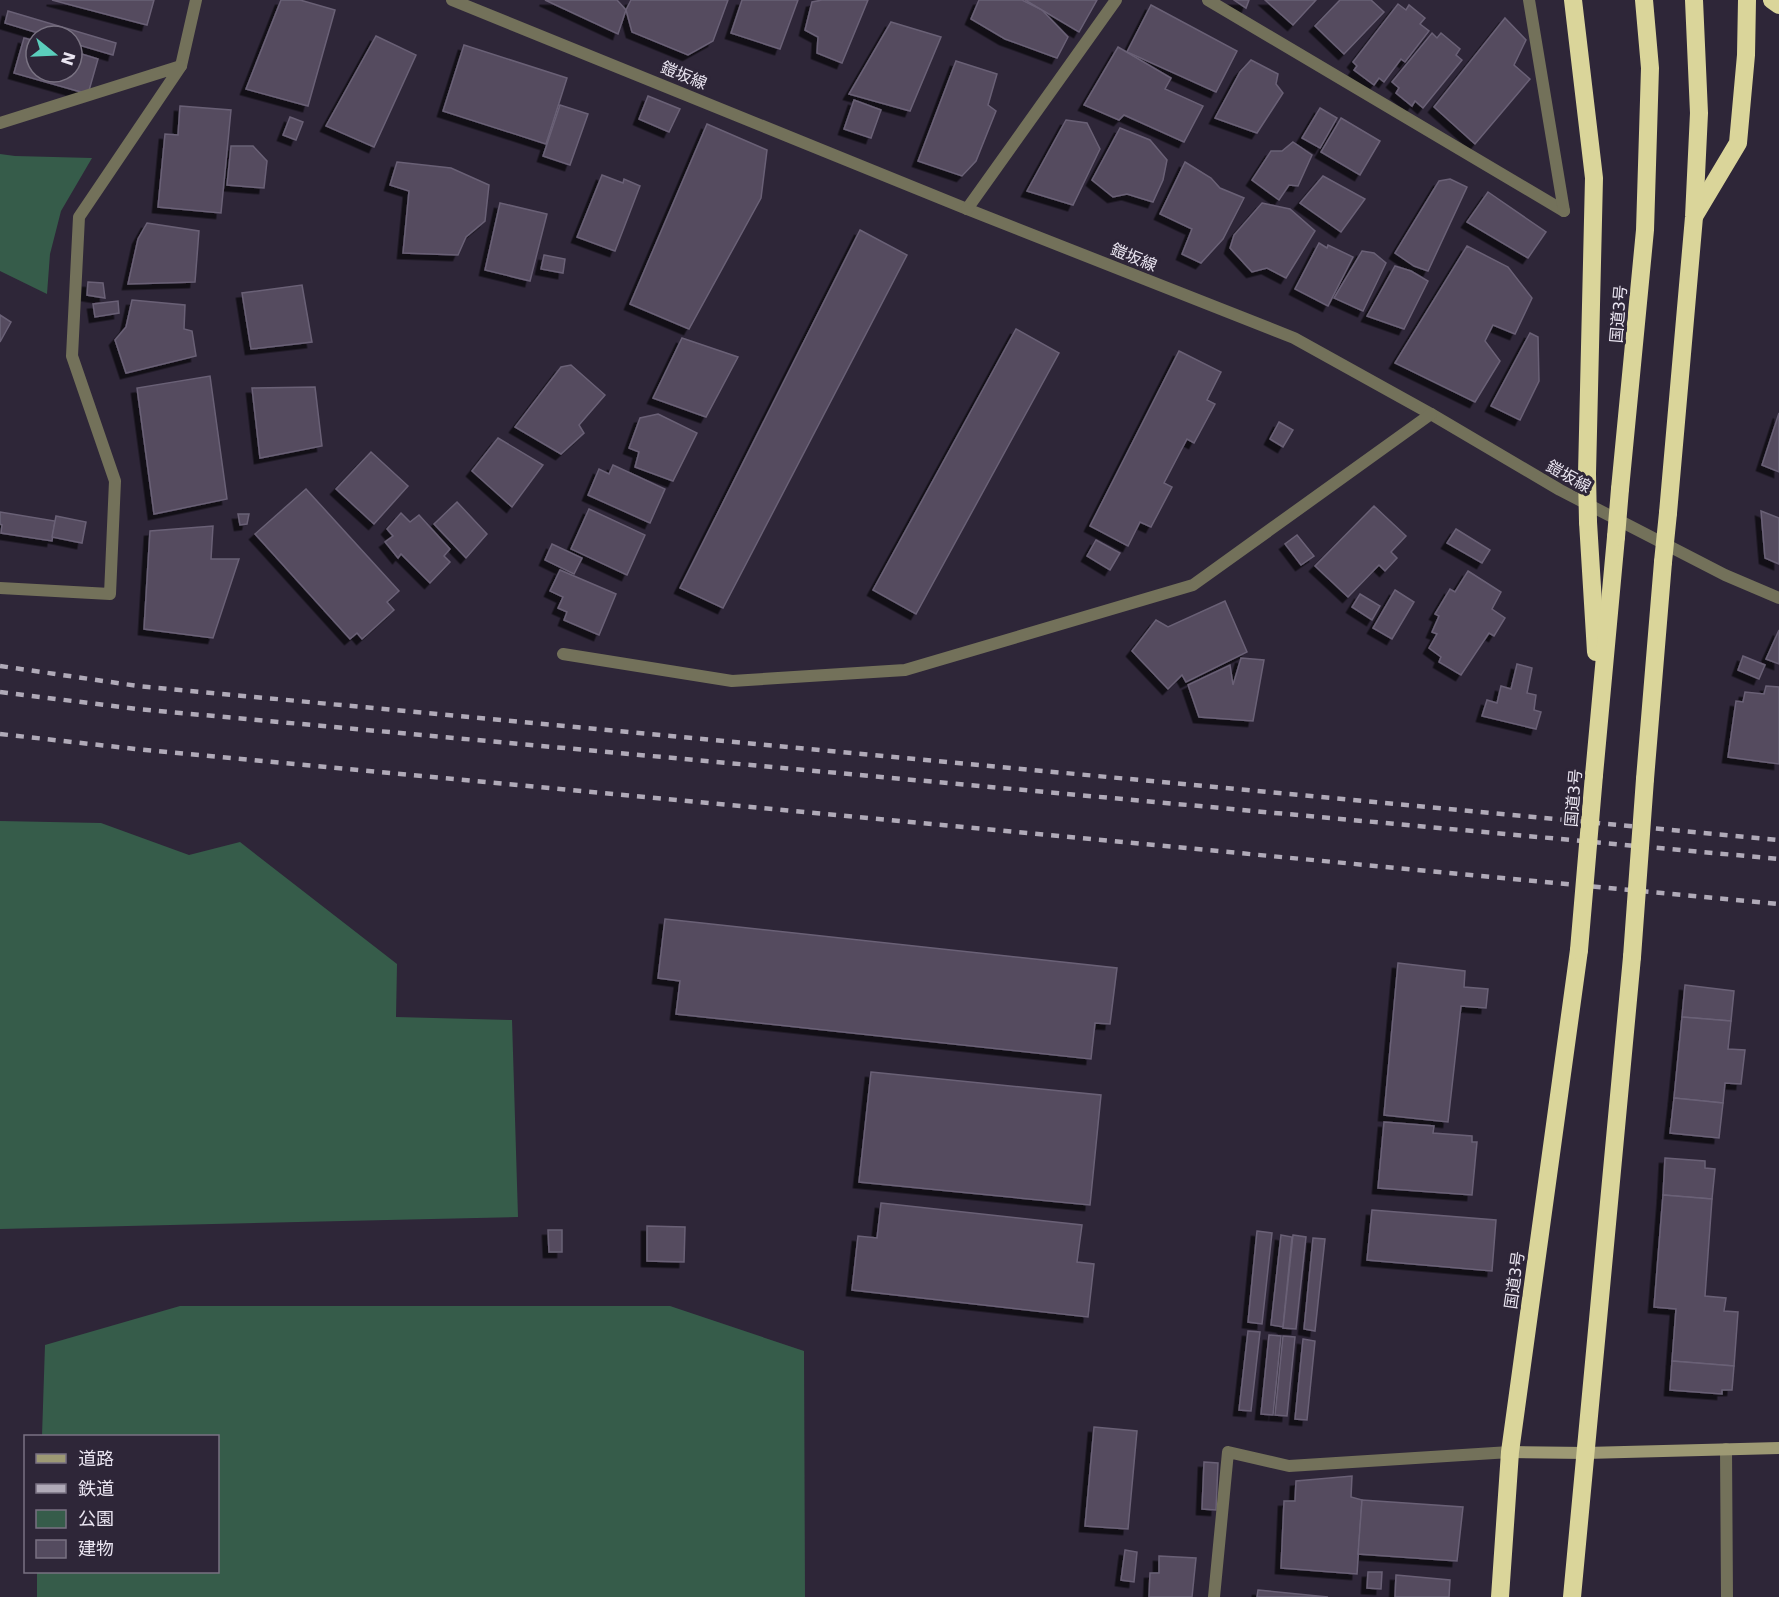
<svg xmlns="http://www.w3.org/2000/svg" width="1779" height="1597" font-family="'DejaVu Sans','Noto Sans JP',sans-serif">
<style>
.green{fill:#365c4a}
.building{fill:#544b5f;stroke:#6a6176;stroke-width:1.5;filter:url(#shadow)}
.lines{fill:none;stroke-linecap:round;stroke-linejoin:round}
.lane{stroke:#73715a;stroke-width:12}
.street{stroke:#73715a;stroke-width:12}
.secondary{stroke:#9d9974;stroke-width:12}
.highway{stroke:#dad59a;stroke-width:18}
.rail{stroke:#b0aab8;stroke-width:4.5;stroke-dasharray:8 8;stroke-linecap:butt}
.highway-bridge{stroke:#dad59a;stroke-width:18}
.labels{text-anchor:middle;stroke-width:6;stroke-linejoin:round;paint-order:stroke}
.street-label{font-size:16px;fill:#eae5f1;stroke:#2e2638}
</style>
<defs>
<filter id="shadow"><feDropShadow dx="-5.5" dy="5.5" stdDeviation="0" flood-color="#0009"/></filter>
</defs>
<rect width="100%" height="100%" fill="#2e2638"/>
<g class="green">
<polygon points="0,154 15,156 92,158 61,211 50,254 47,294 0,271"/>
<polygon points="0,821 101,823 189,855 240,842 397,964 396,1017 512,1020 518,1217 0,1229"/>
<polygon points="180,1306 670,1306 804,1351 805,1597 37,1597 37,1572 218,1572 218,1436 42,1436 45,1345"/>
</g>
<g class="building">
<polygon points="52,0 154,0 147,25"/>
<polygon points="281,0 300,0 335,10 308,106 246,89"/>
<polygon points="545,0 617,0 626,10 618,34"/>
<polygon points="631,0 728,0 713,41 688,55 632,32 626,10"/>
<polygon points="742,0 798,0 780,49 731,33"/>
<polygon points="822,0 868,0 842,63 817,53 818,37 805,30 812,2"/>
<polygon points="979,0 1022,0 1042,10 1068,37 1057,58 1005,39 971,19"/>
<polygon points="1025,0 1097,0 1079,32"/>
<polygon points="1234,0 1249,0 1246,8"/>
<polygon points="1265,0 1316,0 1293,25"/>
<polygon points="1340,0 1371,0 1384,12 1344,54 1315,26"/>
<polygon points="1398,4 1406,10 1409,5 1425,18 1420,24 1429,31 1405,62 1401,59 1384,82 1379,78 1374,85 1354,70 1357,66 1353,62"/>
<polygon points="1151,5 1237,51 1216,92 1127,52"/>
<polygon points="8,11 116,43 113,55 72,43 72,36 48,36 5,23"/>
<polygon points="1505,18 1526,40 1514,65 1530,79 1475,144 1434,107"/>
<polygon points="891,22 941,37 910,111 849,94"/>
<polygon points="1432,33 1437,38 1441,33 1460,49 1456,55 1462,60 1423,108 1415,101 1412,106 1396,93 1399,88 1392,82"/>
<polygon points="376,36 416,55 374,147 326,126"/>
<polygon points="24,38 36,41 36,72 72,72 72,51 98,59 88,94 14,73"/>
<polygon points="464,45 567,78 546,144 443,111"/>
<polygon points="1118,47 1171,78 1165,89 1203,106 1184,142 1124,115 1119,120 1084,105"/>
<polygon points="1251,60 1278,74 1276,84 1283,93 1257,133 1215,118 1240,72"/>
<polygon points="956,61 997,74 988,105 996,111 976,161 962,176 918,161"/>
<polygon points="648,96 680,109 669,132 639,119"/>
<polygon points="854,100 881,110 871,138 844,129"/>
<polygon points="560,105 588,114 570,165 543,156"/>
<polygon points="180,106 231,110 221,213 158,207 165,134 178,135"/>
<polygon points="1320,108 1337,118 1320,148 1302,138"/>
<polygon points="290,117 303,122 296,140 283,135"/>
<polygon points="1341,118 1380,141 1360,175 1321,152"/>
<polygon points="1066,120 1087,123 1100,149 1073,205 1027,191"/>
<polygon points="707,124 767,150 761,198 689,329 630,304"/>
<polygon points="1120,128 1150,140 1167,160 1163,180 1153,202 1127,194 1113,197 1092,180"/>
<polygon points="1293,142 1312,155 1298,186 1289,185 1279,200 1252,180 1271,151 1282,151"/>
<polygon points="231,146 253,146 267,161 264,188 227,185"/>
<polygon points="397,162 451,168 489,185 485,221 466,237 458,255 403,253 409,191 390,185"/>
<polygon points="1185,162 1211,178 1220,188 1244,198 1223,239 1201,263 1182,254 1192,229 1160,214"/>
<polygon points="602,175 623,183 624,179 640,186 615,251 577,237"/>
<polygon points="1323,176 1365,199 1341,232 1300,203"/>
<polygon points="1450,179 1467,187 1428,271 1414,266 1395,253 1439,181"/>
<polygon points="1488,192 1546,232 1528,258 1467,222"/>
<polygon points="500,203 547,214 530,281 485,270"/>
<polygon points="1262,203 1290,209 1315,231 1286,278 1267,268 1252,272 1230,248 1234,235"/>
<polygon points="147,223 199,231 195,282 128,284 138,239"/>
<polygon points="860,230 907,255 723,608 680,588"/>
<polygon points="1319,243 1327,248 1328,245 1353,257 1328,306 1295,289"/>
<polygon points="1467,246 1508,267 1532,298 1515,334 1493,325 1485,341 1500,361 1475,402 1395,363"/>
<polygon points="1362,251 1374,253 1386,263 1363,311 1334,298"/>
<polygon points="544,255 565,259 563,273 541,269"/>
<polygon points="1395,266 1411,271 1428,281 1404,329 1367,316"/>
<polygon points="88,282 103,283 105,298 87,295"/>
<polygon points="302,285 312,342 251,349 242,293"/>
<polygon points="132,300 185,305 184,329 192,331 196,356 126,373 115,340 126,327"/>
<polygon points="118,301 119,313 95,317 93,304"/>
<polygon points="0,315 11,322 0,342"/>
<polygon points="1016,329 1059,353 916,614 873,590"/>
<polygon points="1530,333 1538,337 1539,381 1520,420 1491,406"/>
<polygon points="682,338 738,357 706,417 653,398"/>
<polygon points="1179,351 1221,372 1207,400 1215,404 1194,443 1187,439 1164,483 1172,487 1151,527 1140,522 1128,546 1090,526"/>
<polygon points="571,365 605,395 579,425 584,433 561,454 515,427 561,367"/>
<polygon points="210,376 227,499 154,514 137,388"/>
<polygon points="315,387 322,446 260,458 252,388"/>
<polygon points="1779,413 1779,472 1762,465"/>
<polygon points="658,414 697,433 673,481 635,467 639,452 629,448 640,418"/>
<polygon points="1279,422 1293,430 1283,447 1270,439"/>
<polygon points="498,438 543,465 512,507 472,471"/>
<polygon points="371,452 408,486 374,524 336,489"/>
<polygon points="613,465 665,489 650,523 588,495 599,469 609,474"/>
<polygon points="306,489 399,591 387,602 394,610 362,639 357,633 350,639 255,534"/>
<polygon points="457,502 487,534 466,558 434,524"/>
<polygon points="1374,506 1406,536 1391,552 1397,558 1385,571 1379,565 1348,597 1315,566"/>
<polygon points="589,509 645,535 627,575 571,549"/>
<polygon points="1761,511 1779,518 1779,564 1765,558"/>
<polygon points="0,512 55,521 52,541 1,533 2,525 0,524"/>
<polygon points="401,513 410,522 419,515 450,549 444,556 450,562 430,583 401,554 398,558 385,542 393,536 387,529"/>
<polygon points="238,514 249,514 247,524 240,525"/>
<polygon points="56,516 86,522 82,543 52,537"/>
<polygon points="213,526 211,559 239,559 213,638 144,629 150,531"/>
<polygon points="1456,529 1490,550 1482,563 1447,543"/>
<polygon points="1297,535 1314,556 1301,565 1285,544"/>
<polygon points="1096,540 1120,553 1110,570 1087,556"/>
<polygon points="552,544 582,558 574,574 545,560"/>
<polygon points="560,570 616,594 599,635 564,620 567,612 558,608 563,597 550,591"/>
<polygon points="1468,571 1501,592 1492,609 1505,618 1494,636 1489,633 1461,675 1439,662 1441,657 1429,648 1437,634 1432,632 1439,616 1435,614 1450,589 1455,592"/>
<polygon points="1395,590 1414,602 1392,639 1373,628"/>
<polygon points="1360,594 1380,606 1372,620 1352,607"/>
<polygon points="1225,601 1247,652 1186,682 1182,675 1168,689 1132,651 1156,620 1168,627"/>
<polygon points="1779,630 1779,664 1766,659"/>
<polygon points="1743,656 1765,665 1759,679 1738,670"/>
<polygon points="1241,658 1264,660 1253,721 1199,717 1188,685 1230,665 1233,685"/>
<polygon points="1517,664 1532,668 1527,693 1536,695 1534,710 1541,712 1536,729 1482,716 1487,700 1497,703 1501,686 1511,689"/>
<polygon points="1766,686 1779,687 1779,764 1728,757 1736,701 1743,702 1745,692 1764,694"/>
<polygon points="665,919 1117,968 1110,1024 1095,1023 1091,1059 676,1014 680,981 658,978"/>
<polygon points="1398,963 1465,971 1464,987 1488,989 1486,1008 1461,1006 1448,1122 1384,1115"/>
<polygon points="1685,985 1734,991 1731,1021 1682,1017"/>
<polygon points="1682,1017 1731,1021 1728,1049 1745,1050 1741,1084 1725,1083 1723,1103 1674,1098"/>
<polygon points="871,1072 1101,1095 1090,1205 859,1182"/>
<polygon points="1674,1098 1723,1103 1719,1138 1670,1133"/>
<polygon points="1384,1122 1434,1126 1433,1133 1472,1136 1472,1142 1477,1142 1472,1195 1378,1188"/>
<polygon points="1665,1158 1705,1161 1705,1168 1715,1169 1712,1199 1663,1195"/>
<polygon points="1663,1195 1712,1199 1705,1296 1726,1298 1724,1311 1738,1312 1734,1366 1672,1361 1676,1309 1654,1307"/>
<polygon points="881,1203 1082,1225 1077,1262 1094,1264 1088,1317 852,1290 858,1236 877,1238"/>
<polygon points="1372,1210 1496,1220 1492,1271 1367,1260"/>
<polygon points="647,1226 685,1227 684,1262 647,1261"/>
<polygon points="548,1230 562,1230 562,1252 549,1252"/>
<polygon points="1257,1231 1272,1233 1262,1324 1248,1322"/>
<polygon points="1281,1235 1292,1237 1283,1327 1271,1325"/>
<polygon points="1293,1235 1306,1237 1296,1329 1283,1328"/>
<polygon points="1313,1238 1325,1239 1315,1331 1304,1329"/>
<polygon points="1248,1331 1260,1332 1251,1411 1239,1410"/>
<polygon points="1269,1335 1281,1336 1273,1415 1261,1414"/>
<polygon points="1283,1336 1295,1337 1287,1416 1275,1415"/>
<polygon points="1303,1339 1315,1341 1307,1420 1295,1419"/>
<polygon points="1672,1361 1734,1366 1732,1390 1722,1390 1722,1394 1670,1390"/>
<polygon points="1094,1427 1137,1431 1128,1529 1085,1526"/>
<polygon points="1204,1462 1218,1463 1216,1510 1202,1509"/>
<polygon points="1352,1476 1351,1497 1362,1500 1357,1574 1281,1568 1284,1501 1295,1501 1296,1481"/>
<polygon points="1362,1500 1463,1507 1457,1561 1358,1554"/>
<polygon points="1125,1550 1137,1552 1134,1582 1121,1580"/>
<polygon points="1159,1556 1196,1558 1192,1597 1149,1597 1150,1573 1159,1573"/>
<polygon points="1368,1572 1382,1572 1381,1589 1367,1588"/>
<polygon points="1396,1575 1450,1580 1449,1597 1395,1597"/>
<polygon points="1258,1590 1328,1597 1257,1597"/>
</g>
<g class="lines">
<polyline class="lane" points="1726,1449 1727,1597"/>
<g class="street">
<polyline points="452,0 967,209 1294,338 1431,414 1560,490 1725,575 1779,598"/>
<polyline points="1208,0 1564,211"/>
<polyline points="1529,0 1564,211"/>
<polyline points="181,66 196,0"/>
<polyline points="0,123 181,66 79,217 72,356 115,481 110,594 0,588"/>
<polyline points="967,209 1116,0"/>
<polyline points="563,654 732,681 905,670 1193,585 1431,414"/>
<polyline points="1214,1597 1228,1452 1289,1466 1510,1452"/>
</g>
<polyline class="secondary" points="1510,1452 1586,1453 1779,1448"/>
<g class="highway">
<polyline points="1573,0 1594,178 1587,474"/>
<polyline points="1772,0 1779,5"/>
<polyline points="1695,215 1738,143 1746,55 1747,0"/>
<polyline points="1620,489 1645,230 1650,68 1644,0"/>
<polyline points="1668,513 1694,217 1699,113 1694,0"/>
<polyline points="1588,522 1596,652"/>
<polyline points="1594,775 1616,537"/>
<polyline points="1645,779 1663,562"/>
<polyline points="1500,1597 1510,1452 1579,950"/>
<polyline points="1572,1597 1632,957"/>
</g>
<g class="rail">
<polyline points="0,666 138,686 1779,840"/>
<polyline points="0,692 137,709 1779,859"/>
<polyline points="0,734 136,749 1779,904"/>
</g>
<g class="highway-bridge">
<polyline points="1587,474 1588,522"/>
<polyline points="1616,537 1620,489"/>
<polyline points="1663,562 1668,513"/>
<polyline points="1579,950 1594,775"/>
<polyline points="1632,957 1645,779"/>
</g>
</g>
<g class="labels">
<g class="street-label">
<text transform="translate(684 75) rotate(22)" y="6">鎧坂線</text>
<text transform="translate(1134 257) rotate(22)" y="6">鎧坂線</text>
<text transform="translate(1618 314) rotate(-85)" y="6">国道3号</text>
<text transform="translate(1569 476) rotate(29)" y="6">鎧坂線</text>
<text transform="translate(1573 798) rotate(-85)" y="6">国道3号</text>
<text transform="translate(1514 1280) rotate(-82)" y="6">国道3号</text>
</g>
</g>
<rect x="24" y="1435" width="195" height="138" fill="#2e2638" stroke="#797282" stroke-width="1.5"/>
<rect x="36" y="1454" width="30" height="9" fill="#9d9974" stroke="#797282" stroke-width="1.5"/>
<text x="78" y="1465" font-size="18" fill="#eae5f1">道路</text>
<rect x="36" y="1484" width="30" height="9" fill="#b0aab8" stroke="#797282" stroke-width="1.5"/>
<text x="78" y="1495" font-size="18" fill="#eae5f1">鉄道</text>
<rect x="36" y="1510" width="30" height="18" fill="#365c4a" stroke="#797282" stroke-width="1.5"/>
<text x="78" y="1525" font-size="18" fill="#eae5f1">公園</text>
<rect x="36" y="1540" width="30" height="18" fill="#544b5f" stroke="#797282" stroke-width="1.5"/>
<text x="78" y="1555" font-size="18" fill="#eae5f1">建物</text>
<g transform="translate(54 54) rotate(108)"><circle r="28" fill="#2e2638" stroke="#797282" stroke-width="1.5"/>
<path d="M0-4.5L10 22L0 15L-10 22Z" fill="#5bcebc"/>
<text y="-9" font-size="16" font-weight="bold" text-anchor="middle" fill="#eae5f1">N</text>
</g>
</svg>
